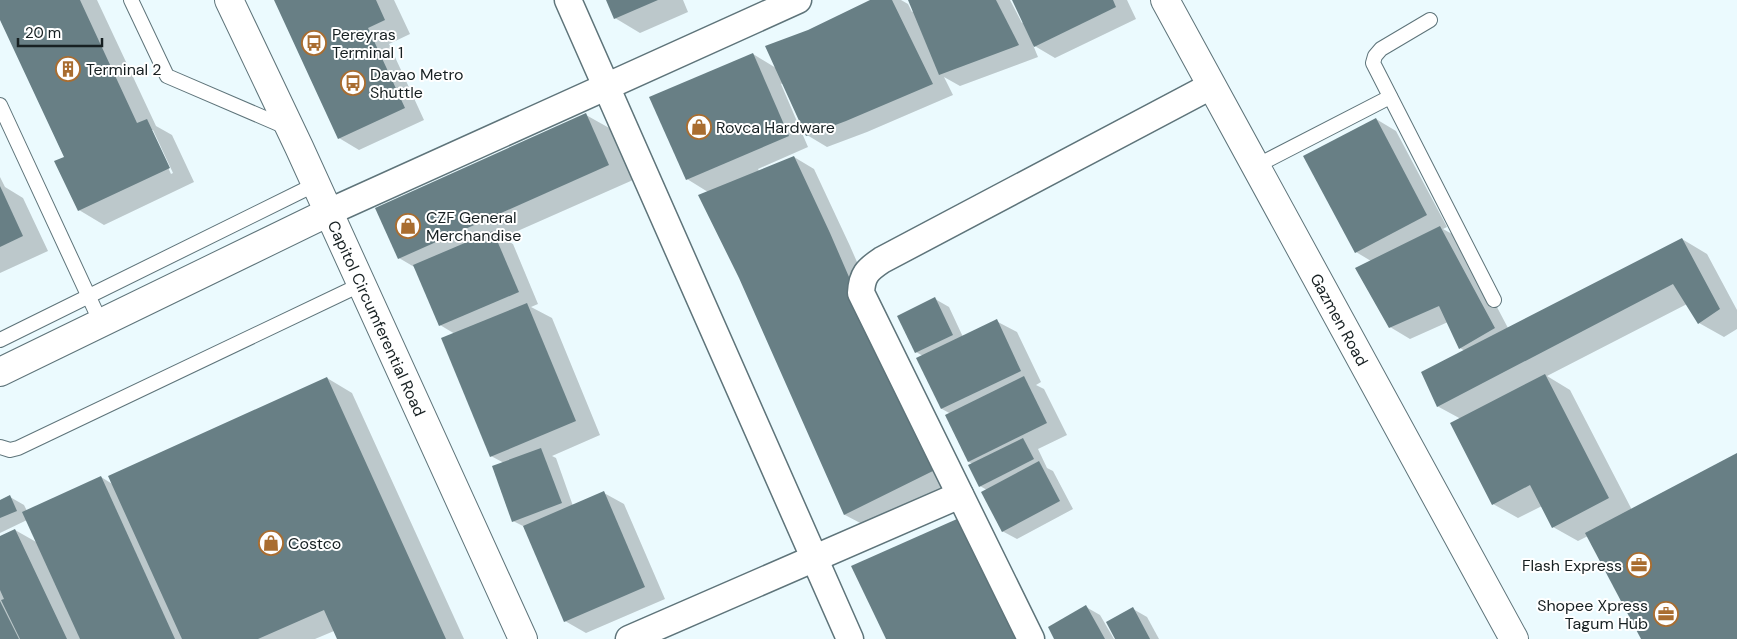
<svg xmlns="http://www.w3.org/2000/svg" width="1737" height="639" font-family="'DM Sans',sans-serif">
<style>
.shadow{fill:#0003;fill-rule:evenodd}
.building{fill:#687f85}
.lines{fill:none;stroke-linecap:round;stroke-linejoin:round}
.lane-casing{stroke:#5e747a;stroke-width:16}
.street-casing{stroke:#5e747a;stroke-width:29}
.secondary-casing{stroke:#5e747a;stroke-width:30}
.lane{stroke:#fff;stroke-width:14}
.street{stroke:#fff;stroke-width:26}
.secondary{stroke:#fff;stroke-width:28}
.labels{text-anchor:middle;stroke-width:4;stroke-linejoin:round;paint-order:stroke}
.poi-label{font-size:16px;fill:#172022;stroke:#fff;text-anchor:start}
.street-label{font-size:16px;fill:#172022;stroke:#fff}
</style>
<rect width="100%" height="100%" fill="#ebfafe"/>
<g class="shadow">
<path d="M0 0H97L156 126 172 135 194 182 104 225 79 210 65 158 0 17ZM151 130H153L173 173 171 174Z"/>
<polygon points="276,0 394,0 410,34 389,44 424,120 359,150 339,138"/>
<polygon points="607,0 683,0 688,12 640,33 615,18"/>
<polygon points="873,0 901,0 908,4 912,12 914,11 909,0 1010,0 1022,23 1024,22 1014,0 1127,0 1136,19 1055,58 1033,45 1038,57 960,86 944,77 953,95 867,132 827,147 807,135 783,83 781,84 808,147 758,169 759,171 794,157 814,169 850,246 885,326 962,478 866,526 845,515 740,278 708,192 687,179 753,54 776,68 808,31"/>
<polygon points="586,115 611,129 633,180 502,238 513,244 538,304 531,307 552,318 600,435 552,456 556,458 573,506 604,493 624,504 665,599 586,633 565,621 525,527 513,521 504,463 491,456 455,334 440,325 416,268 399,258 377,208"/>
<polygon points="1376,119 1396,131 1447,227 1443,229 1461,239 1508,328 1682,239 1707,254 1737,310 1737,329 1724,337 1699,323 1687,304 1547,376 1570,390 1632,510 1737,454 1737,639 1643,639 1588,536 1578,541 1553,527 1542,506 1518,518 1493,504 1461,419 1437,406 1465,351 1460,348 1448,322 1410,339 1390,327 1371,261 1356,252"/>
<polygon points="0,177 5,187 23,198 48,251 0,273"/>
<polygon points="935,299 949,307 963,337 996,321 1017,332 1041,382 1036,385 1044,389 1067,435 1038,449 1047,468 1053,471 1073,509 1017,539 1002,531 987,490 980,486 970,466 973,464 969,462 951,414 942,409 923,356 916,352"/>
<polygon points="327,378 352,393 464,639 339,639 334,631 315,639 0,639 0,537 15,530 38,543 27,520 0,533 0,501 10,497 24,505 27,511 101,477 114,485"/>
<polygon points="1086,607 1100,615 1114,639 1056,639"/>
<polygon points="1133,609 1147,617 1159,639 1117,639"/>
</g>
<g class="building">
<polygon points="0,0 80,0 137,123 147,119 170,168 78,211 54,161 64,157 0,20"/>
<polygon points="274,0 376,0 385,20 368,28 405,108 338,139"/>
<polygon points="606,0 658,0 614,19"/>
<polygon points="870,0 892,0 933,84 846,121 806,136 765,46 808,30"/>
<polygon points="908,0 996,0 1019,45 939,75"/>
<polygon points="1012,0 1113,0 1116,7 1034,47"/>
<polygon points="753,53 789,136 686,180 649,97"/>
<polygon points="586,113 609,165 398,259 375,208"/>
<polygon points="1376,118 1427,215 1355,253 1303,156"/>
<polygon points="794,156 830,233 865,314 943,466 844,515 739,278 698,195"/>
<polygon points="0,186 23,236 0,247"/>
<polygon points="1440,226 1495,328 1459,349 1439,306 1389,328 1355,268"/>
<polygon points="493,231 519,292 439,326 413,265"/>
<polygon points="1682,238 1720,309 1698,324 1673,284 1437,407 1421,372"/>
<polygon points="935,297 953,335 915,353 897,316"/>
<polygon points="527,303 576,421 490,457 441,338"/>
<polygon points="997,319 1021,371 941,409 916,358"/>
<polygon points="1545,374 1609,498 1552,528 1530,485 1492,505 1450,423"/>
<polygon points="1024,376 1047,423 968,462 945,415"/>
<polygon points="327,377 446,639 337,639 324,610 258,639 182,639 108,476"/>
<polygon points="1023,438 1034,459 979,487 968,465"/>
<polygon points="541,448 562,503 512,522 492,466"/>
<polygon points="1737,453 1737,639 1641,639 1585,533"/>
<polygon points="1039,461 1060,501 1002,532 981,492"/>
<polygon points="101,476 175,639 80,639 22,512"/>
<polygon points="604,491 645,587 564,622 523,526"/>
<polygon points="10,495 17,511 0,518 0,500"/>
<polygon points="966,515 1023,639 886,639 851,566"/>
<polygon points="15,529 67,639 20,639 1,600 4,599 0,590 0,536"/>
<polygon points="0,601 19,639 0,639"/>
<polygon points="1086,605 1105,639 1054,639 1048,627"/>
<polygon points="1133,607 1150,639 1115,639 1106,622"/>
</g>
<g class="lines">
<defs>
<g id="lane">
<polyline points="131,0 167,76 288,128"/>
<polyline points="1430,20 1381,49 1375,56 1373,63 1494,300"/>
<polyline points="0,105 101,323"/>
<polyline points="1256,166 1390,97"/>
<polyline points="0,340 316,184"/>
<polyline points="0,447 10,450 18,448 362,284"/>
</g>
<g id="street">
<polyline points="568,0 850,639"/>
<polyline points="329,212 798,0"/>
<polyline points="629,639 960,495"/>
<path d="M1031 639 861 293C862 275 867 270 882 260L1211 86"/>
</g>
<g id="secondary">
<path id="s1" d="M229 0 299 147 523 639"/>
<path id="s2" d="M1165 0 1514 639"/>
<polyline points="0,372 329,212"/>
</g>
</defs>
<use href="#lane" class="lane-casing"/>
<use href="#street" class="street-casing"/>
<use href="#secondary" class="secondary-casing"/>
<use href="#lane" class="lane"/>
<use href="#street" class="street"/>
<use href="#secondary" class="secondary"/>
</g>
<defs>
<symbol id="bus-ring" viewBox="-11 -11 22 22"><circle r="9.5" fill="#fff" stroke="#a96d30" stroke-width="1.5"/><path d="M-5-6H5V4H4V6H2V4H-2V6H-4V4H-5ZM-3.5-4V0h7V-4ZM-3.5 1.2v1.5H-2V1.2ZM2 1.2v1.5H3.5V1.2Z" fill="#a96d30"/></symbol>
<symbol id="building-ring" viewBox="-11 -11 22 22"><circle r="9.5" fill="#fff" stroke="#a96d30" stroke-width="1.5"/><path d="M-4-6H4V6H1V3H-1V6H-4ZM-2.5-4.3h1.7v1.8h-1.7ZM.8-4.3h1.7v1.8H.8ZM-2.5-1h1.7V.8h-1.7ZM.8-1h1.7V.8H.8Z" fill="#a96d30"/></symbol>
<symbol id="shop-ring" viewBox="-11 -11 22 22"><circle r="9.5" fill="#fff" stroke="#a96d30" stroke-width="1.5"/><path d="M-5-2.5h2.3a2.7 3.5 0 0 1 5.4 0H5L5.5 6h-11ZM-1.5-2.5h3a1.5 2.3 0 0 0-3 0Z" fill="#a96d30"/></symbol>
<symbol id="office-ring" viewBox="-11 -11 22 22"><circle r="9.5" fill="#fff" stroke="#a96d30" stroke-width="1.5"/><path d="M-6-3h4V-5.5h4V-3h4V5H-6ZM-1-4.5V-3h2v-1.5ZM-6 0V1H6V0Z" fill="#a96d30"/></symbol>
</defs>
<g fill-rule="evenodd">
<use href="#bus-ring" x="300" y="29" width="28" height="28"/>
<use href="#building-ring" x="54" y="55" width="28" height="28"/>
<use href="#bus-ring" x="339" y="69" width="28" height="28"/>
<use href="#shop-ring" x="685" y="113" width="28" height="28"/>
<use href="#shop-ring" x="394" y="212" width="28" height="28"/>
<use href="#shop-ring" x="257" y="529" width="28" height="28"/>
<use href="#office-ring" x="1625" y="551" width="28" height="28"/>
<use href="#office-ring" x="1652" y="600" width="28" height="28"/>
</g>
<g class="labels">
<g class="poi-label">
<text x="332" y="40">Pereyras<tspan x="332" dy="18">Terminal 1</tspan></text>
<text x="86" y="75">Terminal 2</text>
<text x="370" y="80">Davao Metro<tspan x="370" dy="18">Shuttle</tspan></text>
<text x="716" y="133">Rovca Hardware</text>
<text x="426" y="223">CZF General<tspan x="426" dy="18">Merchandise</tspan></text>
<text x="288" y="549">Costco</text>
<text x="1622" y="571" text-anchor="end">Flash Express</text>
<text x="1648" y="611" text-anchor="end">Shopee Xpress<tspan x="1648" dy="18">Tagum Hub</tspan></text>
</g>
<g class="street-label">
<text dy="6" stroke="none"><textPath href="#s1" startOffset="351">Capitol Circumferential Road</textPath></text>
<text dy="6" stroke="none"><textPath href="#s2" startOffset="364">Gazmen Road</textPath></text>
</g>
</g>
<path d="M18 38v8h84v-8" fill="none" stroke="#172022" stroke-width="2.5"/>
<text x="25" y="38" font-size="15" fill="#172022" stroke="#ffffff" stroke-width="4" paint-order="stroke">20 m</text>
</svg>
